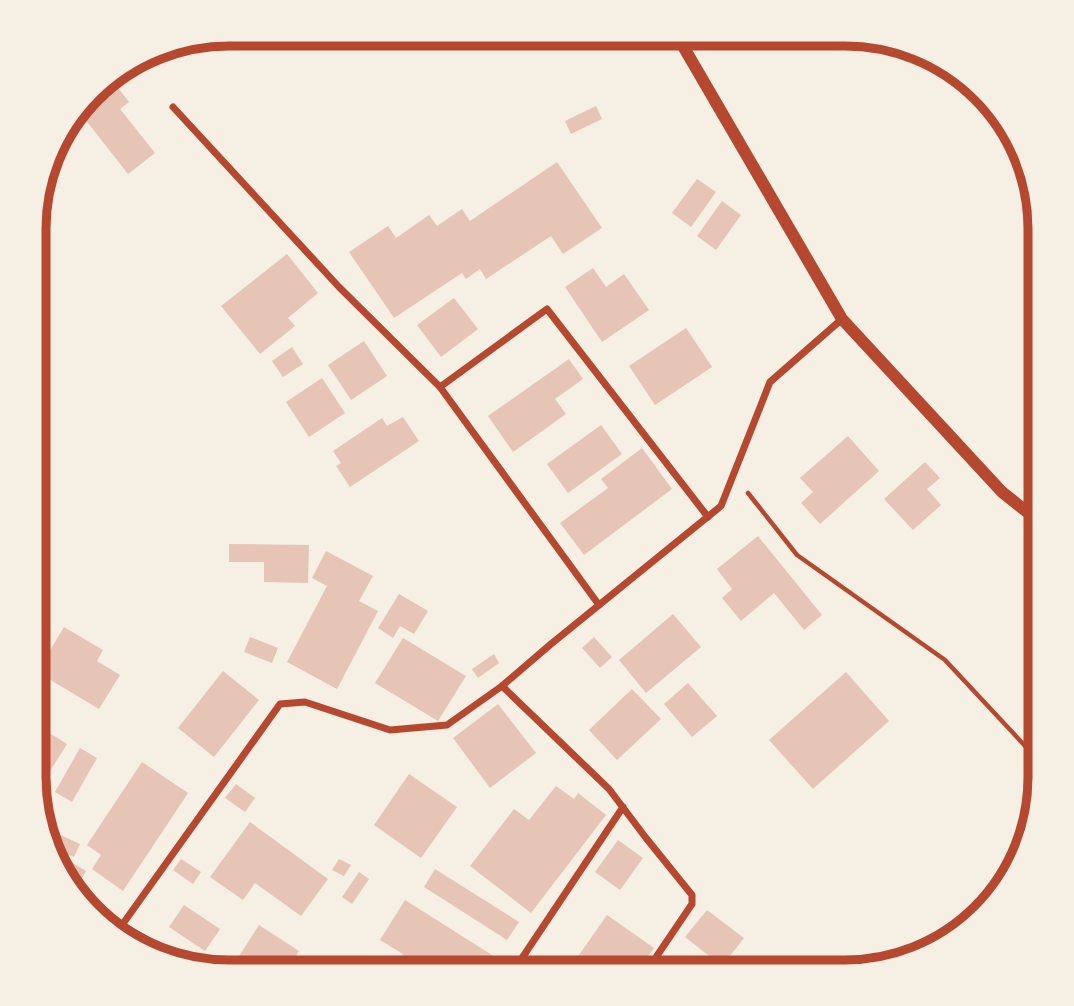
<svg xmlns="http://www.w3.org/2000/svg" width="1074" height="1006" font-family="'Work Sans',sans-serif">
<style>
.building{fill:#e6c5b7}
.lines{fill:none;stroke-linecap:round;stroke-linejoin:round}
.path{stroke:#b5482f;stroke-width:4.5}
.minor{stroke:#b5482f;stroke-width:7}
.tertiary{stroke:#b5482f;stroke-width:12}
.rim{fill:none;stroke:#b5482f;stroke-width:9}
</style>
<rect width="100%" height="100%" fill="#f6efe4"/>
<g class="building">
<polygon points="109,76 129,102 120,109 155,153 128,174 77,109 100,81"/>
<polygon points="596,106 602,119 571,134 565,121"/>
<polygon points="557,162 602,228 563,254 551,236 486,279 480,269 466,279 462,273 394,318 349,252 388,226 396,238 429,215 437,226 462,209 470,221"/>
<polygon points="697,179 716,192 691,227 672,213"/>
<polygon points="722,201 741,215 716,250 697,236"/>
<polygon points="287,254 318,293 288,318 295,326 260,354 221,306"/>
<polygon points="593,268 606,287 624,274 649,310 602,342 565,287"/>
<polygon points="454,298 478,329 441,357 417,325"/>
<polygon points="686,328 712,367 655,405 629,366"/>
<polygon points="364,341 387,376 351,400 328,365"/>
<polygon points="292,347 303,364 283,377 272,361"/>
<polygon points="569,359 583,379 555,399 566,414 513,452 488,416"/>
<polygon points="322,378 345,413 309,437 286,402"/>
<polygon points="403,417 419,441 350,487 336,466 341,463 333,451 382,418 387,426"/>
<polygon points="601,425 622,454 568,493 547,464"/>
<polygon points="848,436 879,471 820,524 801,503 813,492 800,478"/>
<polygon points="642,448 672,489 584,555 560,523 608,488 601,479"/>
<polygon points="925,462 940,478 927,489 941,505 913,530 884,499"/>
<polygon points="758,536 822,615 804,630 774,593 741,621 722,598 732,589 717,569"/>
<polygon points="229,544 309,545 308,583 264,582 264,562 229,562"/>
<polygon points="326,551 373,576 359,601 378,611 337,689 287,662 327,586 312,578"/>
<polygon points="399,594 428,611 414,634 400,626 393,638 378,628"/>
<polygon points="673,614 701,647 646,693 619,660"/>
<polygon points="64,627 103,650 97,661 120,675 99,709 37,672"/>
<polygon points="250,637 278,648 272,663 244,652"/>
<polygon points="594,637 612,657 600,668 582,648"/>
<polygon points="403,638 466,676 438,721 375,683"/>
<polygon points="494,654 499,663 478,678 472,669"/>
<polygon points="223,671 259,700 214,757 178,728"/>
<polygon points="846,672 889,721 813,789 769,740"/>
<polygon points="688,683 717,716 692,737 664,704"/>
<polygon points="632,689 661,719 617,760 589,730"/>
<polygon points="498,704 536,753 490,788 453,738"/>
<polygon points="48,732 67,744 35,795 34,745 38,748"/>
<polygon points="80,748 97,758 72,802 55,792"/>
<polygon points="142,762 188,793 123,891 92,869 101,855 87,845"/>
<polygon points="409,774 457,807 421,858 374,825"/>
<polygon points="236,784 255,798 245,812 225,798"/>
<polygon points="556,786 574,799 578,793 606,815 531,913 470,866 514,809 529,820"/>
<polygon points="250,822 328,879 301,916 255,883 243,900 210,877"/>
<polygon points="56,833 80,844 74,857 50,846"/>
<polygon points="618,840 643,858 620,890 595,872"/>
<polygon points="65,858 86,871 76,888 68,884 59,869"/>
<polygon points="181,859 201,872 193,884 173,870"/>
<polygon points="339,859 351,865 344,876 332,870"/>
<polygon points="435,869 519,922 507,940 424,887"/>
<polygon points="359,872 369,879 352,904 342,897"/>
<polygon points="405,900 503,962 496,973 391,973 403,954 380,940"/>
<polygon points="184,905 220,929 205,951 169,927"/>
<polygon points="707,910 744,938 722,966 685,937"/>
<polygon points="607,915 654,948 637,972 584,973 572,965"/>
<polygon points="259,925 299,951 286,973 241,973 232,967"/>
</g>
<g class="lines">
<polyline class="path" points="748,493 797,555 945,660 1041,763"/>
<g class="minor">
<polyline points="173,107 339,287 440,387 599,605"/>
<polyline points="440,387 547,309 708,517"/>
<polyline points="502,686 609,789 646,838 692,895 692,904 646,972"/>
<polyline points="79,902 193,965"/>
<polyline points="122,925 280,704 305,702 390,730 447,725 502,686 551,644 721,506 770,382 842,319"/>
<polyline points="512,973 623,807"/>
</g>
<polyline class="tertiary" points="676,34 842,319 1002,492 1041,523"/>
</g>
<path d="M0 0H1074V1006H0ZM229 46H845A183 183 0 0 1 1028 229V777A183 183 0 0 1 845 960H229A183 183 0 0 1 46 777V229A183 183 0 0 1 229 46Z" fill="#f6efe4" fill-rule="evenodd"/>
<path class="rim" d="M229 46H845A183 183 0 0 1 1028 229V777A183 183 0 0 1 845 960H229A183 183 0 0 1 46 777V229A183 183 0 0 1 229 46Z"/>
</svg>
